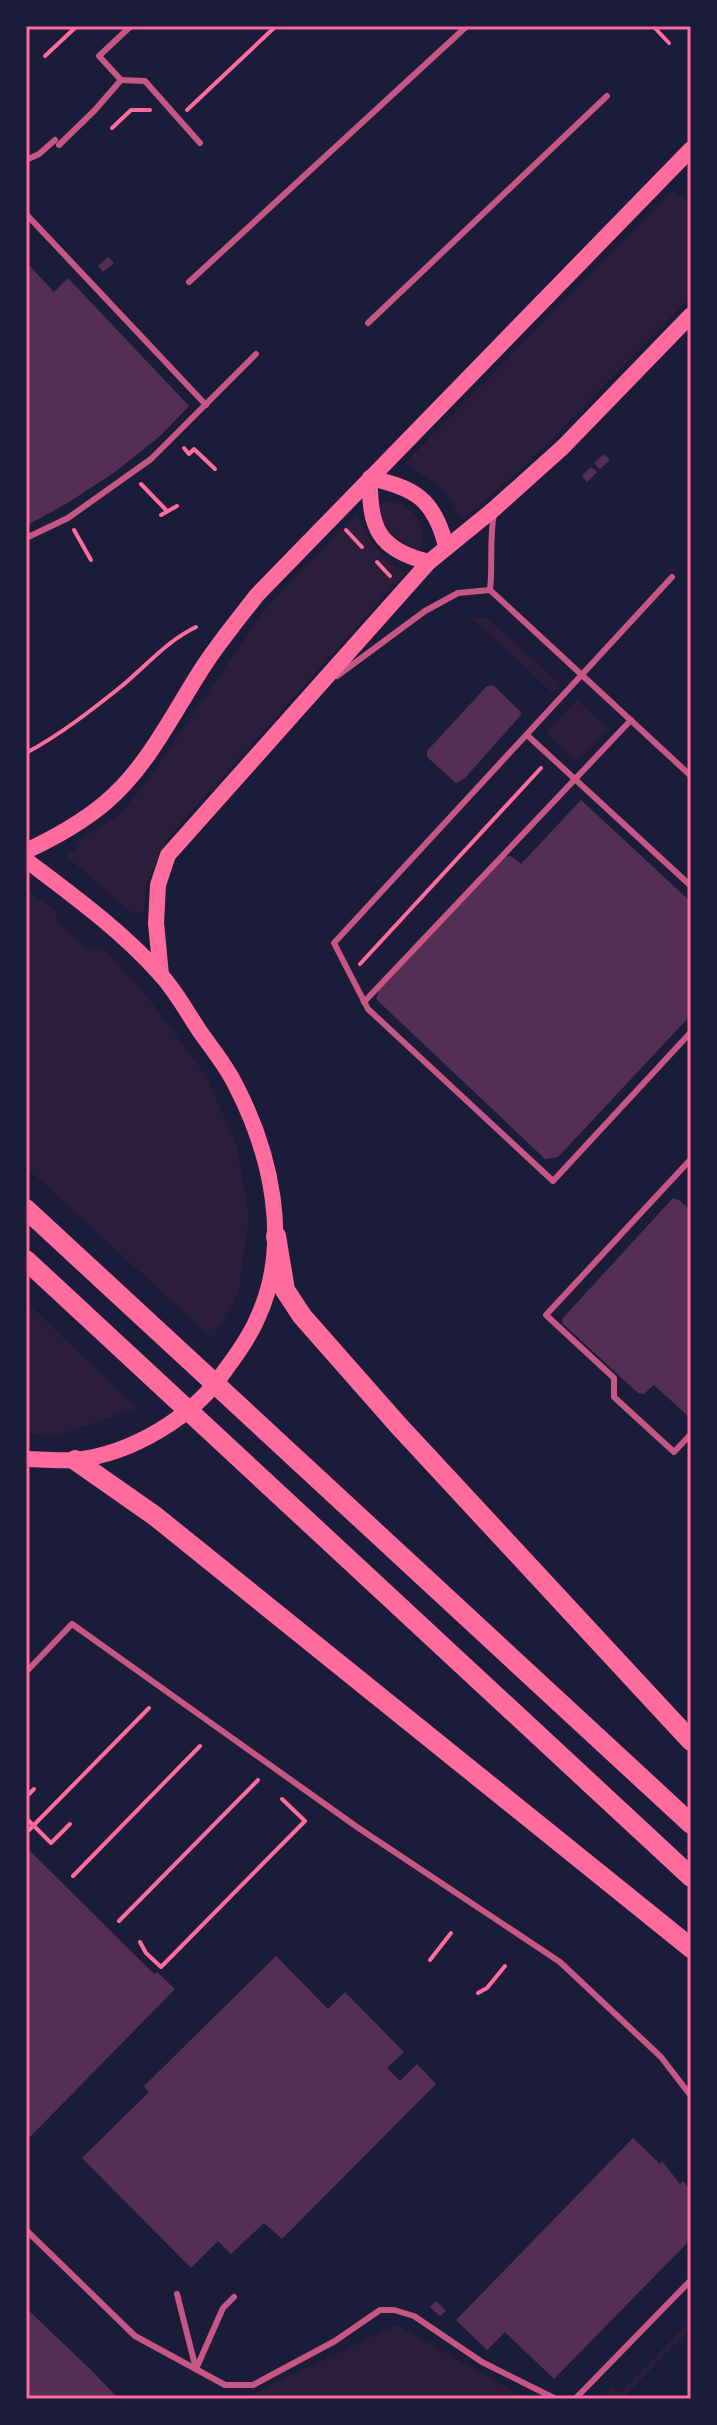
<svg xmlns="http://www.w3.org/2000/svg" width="717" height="2425" font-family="'Exo 2',sans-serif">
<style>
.green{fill:#2a1e3b}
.building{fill:#542f53}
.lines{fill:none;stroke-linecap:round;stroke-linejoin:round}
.path{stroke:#ff6b9d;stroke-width:4}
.service{stroke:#c65784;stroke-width:6}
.secondary{stroke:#ff6b9d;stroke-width:16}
.trunk{stroke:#ff6b9d;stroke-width:20}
.neatline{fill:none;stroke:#ff6b9d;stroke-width:3}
</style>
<rect width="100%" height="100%" fill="#1b1b3a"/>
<g class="green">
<polygon points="672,191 691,202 691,297 526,465 462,520 444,489 405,463"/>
<path d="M384 501C390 502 399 502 404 505 417 512 424 531 423 545L416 549C396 540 385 530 376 510Z"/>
<path d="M357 513C369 543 380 554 404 574L168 838 146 885 144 911 133 914 66 856 78 847 75 843 120 814 148 780 265 609Z"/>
<polygon points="470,616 487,619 497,627 561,685 553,693"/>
<polygon points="577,700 608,729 579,759 575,760 548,735 548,731"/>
<polygon points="26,889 56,911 58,923 87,949 103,948 149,999 204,1073 236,1142 249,1216 239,1290 213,1339 26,1167"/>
<polygon points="26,1302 137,1408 56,1436 26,1434"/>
<polygon points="691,2320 691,2328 622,2399 606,2399 606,2393 612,2386 620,2393"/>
<polygon points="396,2325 528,2399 242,2399"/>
</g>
<g class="building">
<polygon points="108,257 114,263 103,272 98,266"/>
<polygon points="26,262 54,292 68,278 189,406 160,436 115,472 69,502 26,526"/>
<polygon points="604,454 610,460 600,469 594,463"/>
<polygon points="591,467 597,472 587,482 582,476"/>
<polygon points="493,685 520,711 521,715 464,779 456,783 427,757 427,751 487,686"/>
<polygon points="581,800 691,902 691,1015 558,1157 545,1159 376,999 379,990 504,857 511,856 521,864"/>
<polygon points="673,1198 679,1200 691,1211 691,1419 654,1385 644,1394 638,1393 563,1324 562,1319"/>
<polygon points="26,1847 151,1971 155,1974 157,1972 175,1989 26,2141"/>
<polygon points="276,1956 328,2009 345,1992 404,2052 387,2068 400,2081 417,2064 436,2084 282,2239 264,2223 231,2254 218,2241 191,2268 82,2158 149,2092 144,2086"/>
<polygon points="633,2138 660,2164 662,2161 680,2184 683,2181 691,2190 691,2239 554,2379 505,2332 487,2350 456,2320"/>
<polygon points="436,2301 446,2311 440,2316 430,2307"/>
<polygon points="26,2308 90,2369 119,2399 26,2399"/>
</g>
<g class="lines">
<g class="path">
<polyline points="653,26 669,43"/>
<polyline points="45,56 77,26"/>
<polyline points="187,110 276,26"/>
<polyline points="112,128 131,110 150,110"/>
<polyline points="184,448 189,454 194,449 215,469"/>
<polyline points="141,484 167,511"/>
<polyline points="161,515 177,506"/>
<polyline points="74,530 91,560"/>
<polyline points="346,530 362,547"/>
<polyline points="377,562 390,576"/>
<path d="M26 753C60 735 93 709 123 685 148 664 167 641 196 627"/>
<polyline points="360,964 541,768"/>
<polyline points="26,1797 34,1789"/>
<polyline points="26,1818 51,1843 70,1824"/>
<polyline points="28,1831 149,1708"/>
<polyline points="73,1876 200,1746"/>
<polyline points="119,1921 258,1780"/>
<polyline points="140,1942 146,1953 161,1967 305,1821 282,1799"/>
<polyline points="430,1960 451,1933"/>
<polyline points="478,1993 487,1988 505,1966"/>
</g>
<g class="service">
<polyline points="131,26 99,56 121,80 145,81 200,143"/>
<polyline points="59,145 95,110 121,80"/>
<polyline points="26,160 39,154 55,140"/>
<polyline points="26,214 206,405"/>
<polyline points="189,282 467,26"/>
<polyline points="368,323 607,96"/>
<polyline points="26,538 68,518 151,459 256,354"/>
<polyline points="672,577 334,943 368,1009 553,1181 691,1032"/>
<path d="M490 590C493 564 489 540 494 514"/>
<polyline points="337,676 425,611 458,593 490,590 691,776"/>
<polyline points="527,735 691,886"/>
<polyline points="364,1002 631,720"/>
<polyline points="691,1159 546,1315 614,1378 614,1397 674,1452 691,1434"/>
<polyline points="26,1672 72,1624 357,1827 560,1962 661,2057 691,2096"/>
<polyline points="26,2230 135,2336 225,2385 253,2385 335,2341 380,2310 394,2310 414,2316 482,2362 556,2399"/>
<polyline points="177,2294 196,2369"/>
<polyline points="196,2369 223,2308 234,2297"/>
<polyline points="575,2399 691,2280"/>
</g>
<g class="secondary">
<path d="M370 478C369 527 378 550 429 562"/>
<path d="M370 478C415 488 434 499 446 546"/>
<path d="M26 851C54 838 81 823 105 803 149 766 174 711 205 664 221 640 239 618 257 595L691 149"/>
<path d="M26 860C72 895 121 930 160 974 176 991 188 1014 201 1033 213 1050 226 1066 235 1084 271 1153 292 1243 258 1317 250 1336 238 1353 226 1369 195 1416 132 1454 75 1460 59 1461 42 1459 26 1459"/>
<polyline points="161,975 156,923 158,885 168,855 429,562 494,509 563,447 691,315"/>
</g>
<g class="trunk">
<polyline points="26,1209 691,1824"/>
<polyline points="276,1236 285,1290 302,1316 398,1425 691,1741"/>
<polyline points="26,1260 691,1877"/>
<polyline points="75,1460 155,1516 691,1948"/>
</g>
</g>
<rect width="717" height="2425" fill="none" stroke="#1b1b3a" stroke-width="56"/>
<rect x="28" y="28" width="661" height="2369" class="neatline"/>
</svg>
